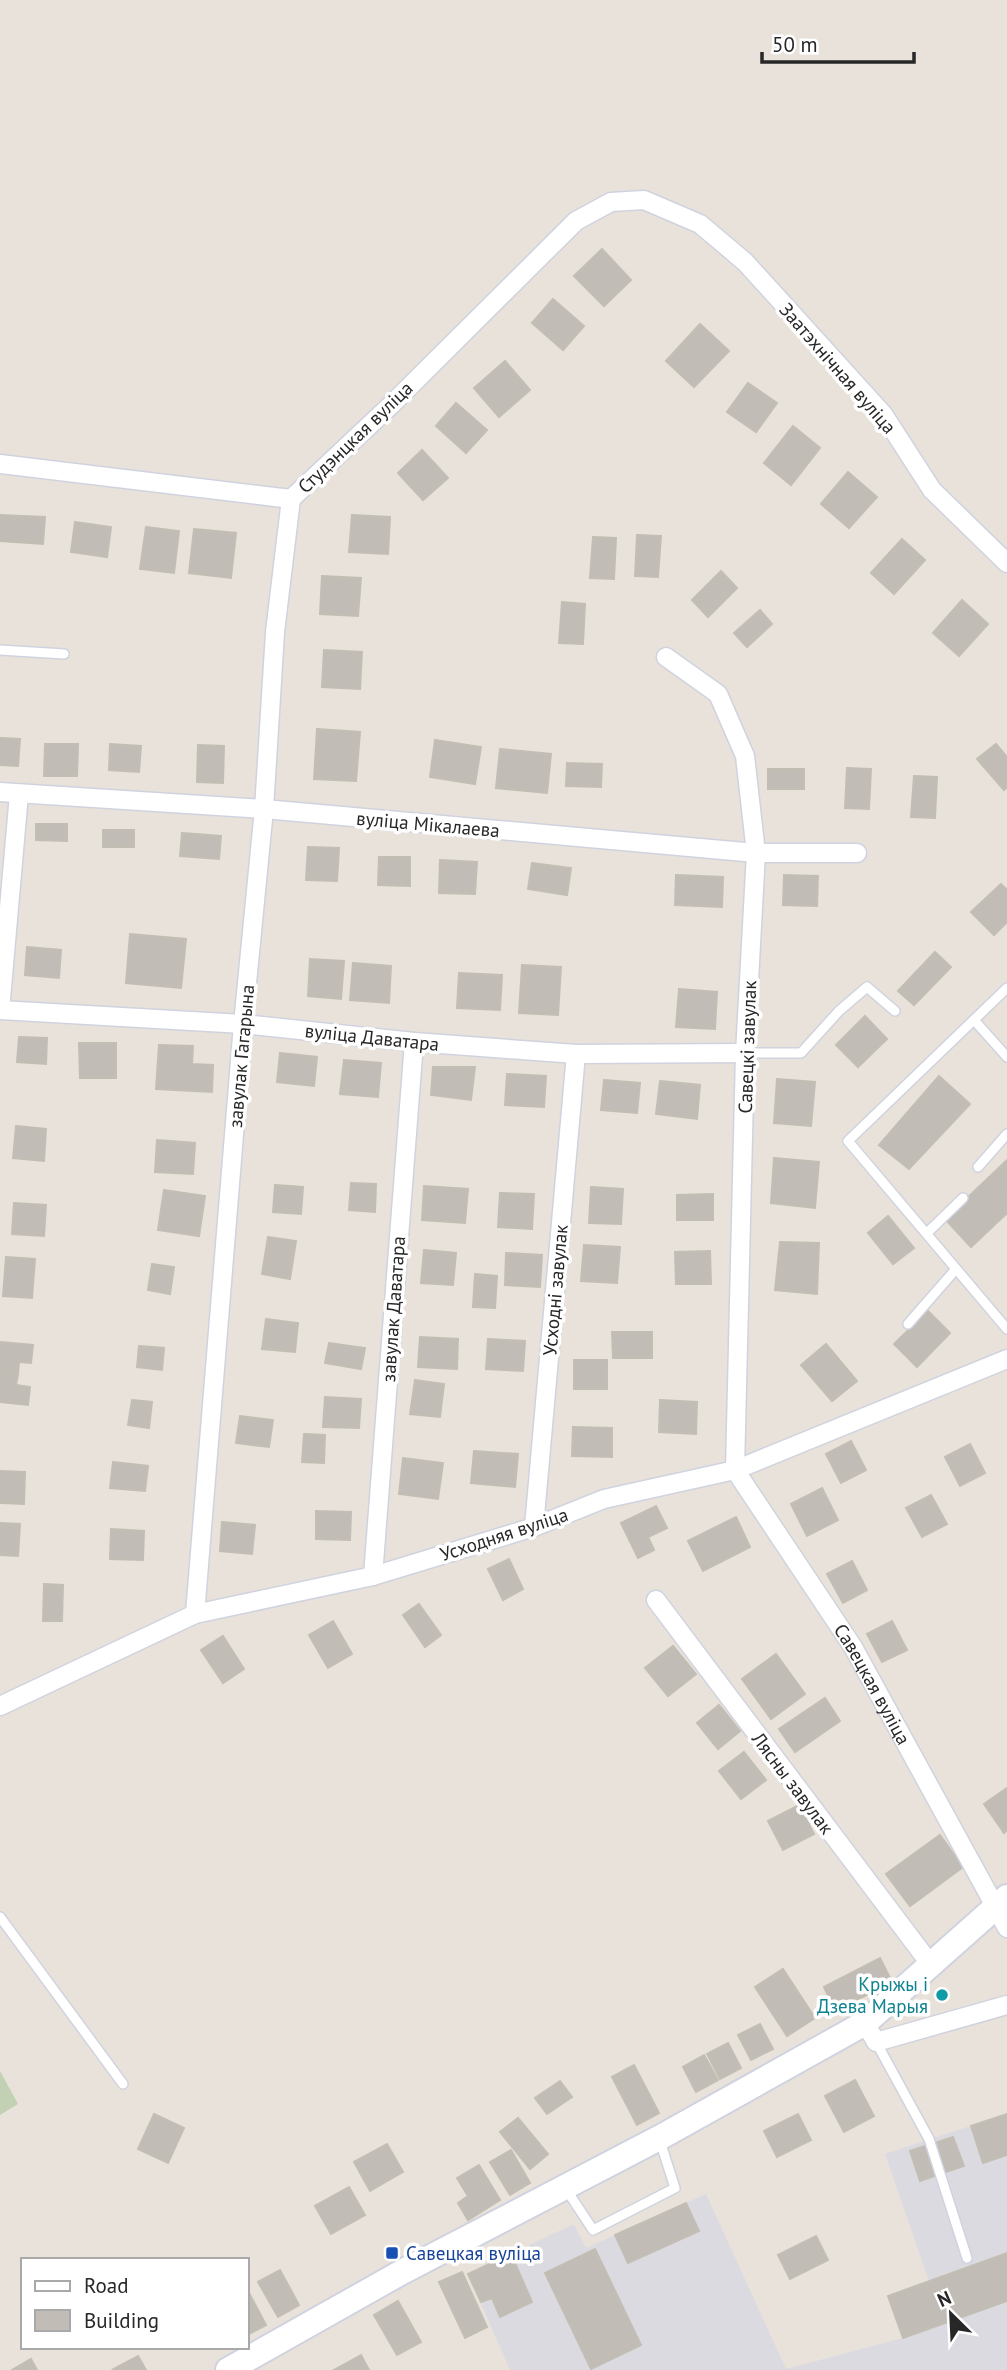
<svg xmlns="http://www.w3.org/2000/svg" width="1007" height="2370" font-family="'PT Sans',sans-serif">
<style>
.industrial{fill:#dcdae1}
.cemetery{fill:#c2d1b3}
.building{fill:#c1bcb6;stroke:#c3beb4;stroke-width:2}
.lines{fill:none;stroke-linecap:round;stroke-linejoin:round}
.lane-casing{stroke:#d0d3df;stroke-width:12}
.street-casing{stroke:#d0d3df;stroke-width:21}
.secondary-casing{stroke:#d0d3df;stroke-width:28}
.lane{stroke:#fff;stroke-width:9}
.street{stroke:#fff;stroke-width:18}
.secondary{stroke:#fff;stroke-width:24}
.culture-dot{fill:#0f9aa8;stroke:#fff;stroke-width:2.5}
.transit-dot{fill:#1a4fb4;stroke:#fff;stroke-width:2.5}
.labels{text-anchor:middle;stroke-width:7;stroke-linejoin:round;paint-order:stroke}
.street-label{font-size:19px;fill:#272727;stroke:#fff}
.culture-label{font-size:19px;fill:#0d838f;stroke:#fff;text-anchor:end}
.transit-label{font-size:19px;fill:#164399;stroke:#fff;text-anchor:start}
</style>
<rect width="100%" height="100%" fill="#e8e2da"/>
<polygon class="industrial" points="1007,2114 1007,2370 510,2370 468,2274 574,2224 586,2248 706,2194 786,2369 903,2338 929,2281 885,2154"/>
<polygon class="cemetery" points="0,2071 18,2104 0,2115"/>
<g class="building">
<polygon points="602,249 631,280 604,306 574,276"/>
<polygon points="553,299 584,326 563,350 532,323"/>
<polygon points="700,324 729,351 694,387 666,361"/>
<polygon points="505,361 530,390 499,417 474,388"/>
<polygon points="748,383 777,403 756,432 727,412"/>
<polygon points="456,403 487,430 466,453 436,426"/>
<polygon points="793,426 820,448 791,485 764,463"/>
<polygon points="422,450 448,478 423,500 398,473"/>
<polygon points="848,472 877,497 849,528 821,504"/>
<polygon points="0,515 45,517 43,544 0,541"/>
<polygon points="352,515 390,517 388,554 349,552"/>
<polygon points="75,522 111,527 107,557 71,552"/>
<polygon points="146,527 179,531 174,573 140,569"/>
<polygon points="194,529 236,533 231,578 189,573"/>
<polygon points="637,535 661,536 658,577 635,576"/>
<polygon points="593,537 616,538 614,579 590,578"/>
<polygon points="902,539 925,560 894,594 871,573"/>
<polygon points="721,571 737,588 708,617 692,600"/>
<polygon points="322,576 361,578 358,616 320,614"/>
<polygon points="962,600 988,624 959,656 933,633"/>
<polygon points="562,602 585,604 583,644 559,643"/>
<polygon points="760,610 772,624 747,647 734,633"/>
<polygon points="324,650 362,652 360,689 322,687"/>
<polygon points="317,729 360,732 356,781 314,779"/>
<polygon points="0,738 20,739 18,766 0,765"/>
<polygon points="435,740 481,747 475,784 430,777"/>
<polygon points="45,744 78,744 77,776 44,776"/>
<polygon points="110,744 141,746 139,772 109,770"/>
<polygon points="996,744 1007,757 1007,787 1004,790 977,759"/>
<polygon points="198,745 224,746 223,783 197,782"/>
<polygon points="500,749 551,754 547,793 496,788"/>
<polygon points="567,763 602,764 601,787 566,786"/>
<polygon points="847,768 871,769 869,809 845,808"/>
<rect x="768" y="769" width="36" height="20"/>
<polygon points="914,776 937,777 935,818 911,817"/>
<polygon points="36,824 67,824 67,841 36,840"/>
<rect x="103" y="830" width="31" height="17"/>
<polygon points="182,833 221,836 219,859 180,856"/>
<polygon points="308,847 339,848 337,881 306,880"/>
<polygon points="379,857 410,857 410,886 378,885"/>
<polygon points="440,860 477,862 475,894 439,893"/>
<polygon points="532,863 571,868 567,895 528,889"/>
<polygon points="676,875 723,877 722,907 675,905"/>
<polygon points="784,875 818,876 817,906 783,905"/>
<polygon points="1001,884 1007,890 1007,922 994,935 971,912"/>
<polygon points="130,934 186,939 181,988 126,983"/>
<polygon points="27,947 61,950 59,978 25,975"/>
<polygon points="935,952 951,967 914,1005 898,991"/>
<polygon points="310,959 344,961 341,999 308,996"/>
<polygon points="353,963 391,966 389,1003 350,1000"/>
<polygon points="522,965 561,967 558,1015 519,1013"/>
<polygon points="459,973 502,975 500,1010 457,1008"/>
<polygon points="679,989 717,992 715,1029 676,1027"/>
<polygon points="865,1016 887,1039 858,1067 836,1045"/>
<polygon points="19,1037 47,1038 46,1064 17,1062"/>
<polygon points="79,1043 116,1043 116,1078 80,1078"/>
<polygon points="159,1045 193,1046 192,1064 213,1065 212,1092 156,1089"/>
<polygon points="280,1053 317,1057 314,1086 277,1082"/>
<polygon points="344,1060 381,1063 378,1097 340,1094"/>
<polygon points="433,1067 475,1067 471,1100 431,1095"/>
<polygon points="507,1074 546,1076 544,1107 505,1105"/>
<polygon points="939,1076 970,1104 909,1169 879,1145"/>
<polygon points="777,1079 815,1082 811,1126 774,1123"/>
<polygon points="604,1080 640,1083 637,1113 601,1110"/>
<polygon points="660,1081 700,1085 697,1119 656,1114"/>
<polygon points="16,1126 46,1129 44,1161 13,1158"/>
<polygon points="157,1140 195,1143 193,1174 155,1172"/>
<polygon points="774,1158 819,1162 815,1208 771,1203"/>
<polygon points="1006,1161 1007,1213 971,1247 945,1219"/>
<polygon points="351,1183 376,1184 375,1212 349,1210"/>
<polygon points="275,1185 303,1187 301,1214 273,1212"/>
<polygon points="424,1186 468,1189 465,1223 422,1220"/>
<polygon points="591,1187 623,1189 621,1224 589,1223"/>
<polygon points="164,1190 205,1196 199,1236 158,1230"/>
<polygon points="500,1193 534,1194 532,1229 498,1227"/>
<polygon points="713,1194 713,1220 677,1220 677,1195"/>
<polygon points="14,1203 46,1205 44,1236 12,1234"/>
<polygon points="888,1216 914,1248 893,1264 868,1233"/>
<polygon points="268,1237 296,1241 290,1279 262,1274"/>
<polygon points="780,1242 819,1243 817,1294 775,1290"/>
<polygon points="584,1245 620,1247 617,1283 581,1281"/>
<polygon points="424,1250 456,1253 453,1285 421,1283"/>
<polygon points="710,1251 711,1284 676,1284 675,1252"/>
<polygon points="506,1253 542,1255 540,1287 505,1285"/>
<polygon points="6,1257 35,1259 32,1298 3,1296"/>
<polygon points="152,1264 174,1267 170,1294 148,1290"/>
<polygon points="475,1274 497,1276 495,1308 473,1307"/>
<polygon points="928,1311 950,1333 917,1367 894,1344"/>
<polygon points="266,1319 298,1323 295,1352 262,1349"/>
<polygon points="612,1332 652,1332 652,1358 613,1358"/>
<polygon points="420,1337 458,1339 457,1369 418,1367"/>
<polygon points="488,1339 525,1341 523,1371 486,1369"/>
<polygon points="0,1342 33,1345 31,1363 19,1362 18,1374 0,1372"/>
<polygon points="329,1343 365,1348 361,1369 325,1363"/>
<polygon points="826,1344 857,1381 832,1401 801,1365"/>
<polygon points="139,1346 164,1348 162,1370 137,1367"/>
<rect x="574" y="1360" width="33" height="29"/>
<polygon points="0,1372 18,1374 16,1385 30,1387 28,1405 0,1402"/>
<polygon points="415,1380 444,1384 440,1417 410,1414"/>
<polygon points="325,1397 361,1399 359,1428 323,1427"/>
<polygon points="132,1400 152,1402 149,1428 128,1425"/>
<polygon points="660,1400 697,1402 696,1434 659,1432"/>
<polygon points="240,1416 273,1420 269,1447 236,1443"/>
<polygon points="573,1427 612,1428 612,1457 572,1456"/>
<polygon points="304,1434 325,1435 324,1463 302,1462"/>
<polygon points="851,1441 866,1470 841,1483 826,1454"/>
<polygon points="970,1444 985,1473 960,1486 945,1457"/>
<polygon points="474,1451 518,1454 515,1487 471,1483"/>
<polygon points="403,1458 443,1463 438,1499 399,1494"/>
<polygon points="113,1462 148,1466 145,1491 110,1488"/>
<polygon points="0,1471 25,1472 24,1504 0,1503"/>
<polygon points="822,1488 838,1520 807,1536 791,1504"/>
<polygon points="931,1495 947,1524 922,1537 906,1508"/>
<polygon points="656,1506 667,1528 648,1537 654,1550 638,1558 621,1523"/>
<polygon points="316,1511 351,1512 350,1540 316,1539"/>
<polygon points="736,1517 750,1547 703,1571 688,1541"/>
<polygon points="222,1522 255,1525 252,1554 220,1551"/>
<polygon points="0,1523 20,1524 18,1556 0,1555"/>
<polygon points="111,1529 144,1531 143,1560 110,1559"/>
<polygon points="509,1559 523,1589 503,1600 488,1569"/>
<polygon points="852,1561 867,1590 843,1603 827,1574"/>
<polygon points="44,1584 63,1585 62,1621 43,1621"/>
<polygon points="419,1604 441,1635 425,1647 403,1615"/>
<polygon points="333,1621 352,1654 328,1668 309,1635"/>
<polygon points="892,1621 907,1650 882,1662 867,1634"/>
<polygon points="223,1636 244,1669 223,1683 201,1650"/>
<polygon points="673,1646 696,1674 668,1696 645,1668"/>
<polygon points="776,1654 805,1694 771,1719 742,1679"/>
<polygon points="825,1698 840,1721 795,1752 779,1729"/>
<polygon points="719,1705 740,1731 718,1749 697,1723"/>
<polygon points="744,1752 766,1780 741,1799 719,1771"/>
<polygon points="1007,1788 1007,1830 1004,1833 984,1804"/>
<polygon points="799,1805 814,1834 783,1850 768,1821"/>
<polygon points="940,1835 963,1867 910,1906 886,1874"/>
<polygon points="880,1958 892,1982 835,2011 824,1987"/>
<polygon points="783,1969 815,2018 787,2036 755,1987"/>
<polygon points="760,2024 773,2049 751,2060 738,2035"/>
<polygon points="728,2043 741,2068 720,2079 707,2054"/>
<polygon points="704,2055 718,2080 696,2092 683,2067"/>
<polygon points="634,2065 659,2113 637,2125 612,2077"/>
<polygon points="855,2080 874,2116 844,2132 825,2096"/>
<polygon points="560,2081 572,2097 547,2114 535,2098"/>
<polygon points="154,2114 184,2128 168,2163 138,2149"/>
<polygon points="798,2114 811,2140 777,2157 764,2131"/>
<polygon points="1007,2114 1007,2155 983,2163 971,2126"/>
<polygon points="518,2118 548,2154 530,2169 500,2132"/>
<polygon points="953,2137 964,2166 920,2181 910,2151"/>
<polygon points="387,2144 403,2172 370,2191 354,2162"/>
<polygon points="511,2150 530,2183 510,2195 490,2162"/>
<polygon points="479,2165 500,2200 468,2220 458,2203 468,2196 457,2178"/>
<polygon points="349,2187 365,2215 331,2234 315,2206"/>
<polygon points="686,2203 699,2231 628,2263 615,2235"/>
<polygon points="816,2236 828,2260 790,2279 778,2255"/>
<polygon points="595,2249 641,2345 591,2369 545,2273"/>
<polygon points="1007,2253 1007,2301 903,2338 888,2296"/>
<polygon points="511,2254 532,2302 500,2317 492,2298 481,2302 468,2274"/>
<polygon points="280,2270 299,2305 278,2317 258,2282"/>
<polygon points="462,2272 487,2327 465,2338 439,2282"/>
<polygon points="248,2291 266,2325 247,2335 247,2292"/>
<polygon points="398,2301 421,2342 397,2355 374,2315"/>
<polygon points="361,2355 369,2370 334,2370"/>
<polygon points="138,2356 146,2370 112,2370"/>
<polygon points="31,2359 37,2370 12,2370"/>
</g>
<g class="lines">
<defs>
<g id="lane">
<polyline points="0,650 64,654"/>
<polyline points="1007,988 848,1141 1007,1329"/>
<polyline points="974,1020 1007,1057"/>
<polyline points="745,1053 801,1053 839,1011 867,987 895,1011"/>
<polyline points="978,1167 1007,1134"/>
<polyline points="928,1232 963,1198"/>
<polyline points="908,1324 956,1269"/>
<polyline points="0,1917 123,2084"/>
<polyline points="876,2042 929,2139 967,2258"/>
<polyline points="566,2189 593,2230 675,2188 660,2141"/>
</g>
<g id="street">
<polyline points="0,464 291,499"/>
<polyline points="291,499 392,404 576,221 611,202 644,200 700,224 745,262 883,414 932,490 1007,563"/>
<path id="s1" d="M666 657 718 694 745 756 756 853 745 1053 735 1470 853 1647 1007 1928"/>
<polyline points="0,792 264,809 756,853 857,853"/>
<polyline points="0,1010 243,1024 414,1042 576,1054 745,1053"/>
<polyline points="0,1010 19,794"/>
<polyline points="534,1527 576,1054"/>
<polyline points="373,1576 414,1042"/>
<polyline points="656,1600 931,1965"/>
<polyline points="195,1614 243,1024 264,809 275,632 291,499"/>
<polyline points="0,1706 195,1614 373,1576 534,1527 604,1499 735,1470 1007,1359"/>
<polyline points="865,2023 876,2042 1007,2005"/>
</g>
<polyline id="secondary" points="228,2370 402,2272 659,2138 865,2023 1007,1897"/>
</defs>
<use href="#lane" class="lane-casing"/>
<use href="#street" class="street-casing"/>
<use href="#secondary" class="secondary-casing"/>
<use href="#lane" class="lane"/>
<use href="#street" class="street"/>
<use href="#secondary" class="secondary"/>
</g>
<circle class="culture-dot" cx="942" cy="1995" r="7"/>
<rect class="transit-dot" x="385" y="2246" width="14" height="14" rx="3.5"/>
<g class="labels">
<g class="street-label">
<text transform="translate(838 368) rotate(49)" y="7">Заатэхнічная вуліца</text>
<text transform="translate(355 437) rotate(-44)" y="7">Студэнцкая вуліца</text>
<text transform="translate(428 824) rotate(5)" y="7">вуліца Мікалаева</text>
<text transform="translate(372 1037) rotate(6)" y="7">вуліца Даватара</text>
<text transform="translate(747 1047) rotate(-88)" y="7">Савецкі завулак</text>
<text transform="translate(241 1056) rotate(-85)" y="7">завулак Гагарына</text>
<text transform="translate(555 1290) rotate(-85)" y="7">Усходні завулак</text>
<text transform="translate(393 1309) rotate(-86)" y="7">завулак Даватара</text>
<text transform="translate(504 1534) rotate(-18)" y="7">Усходняя вуліца</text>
<text dy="7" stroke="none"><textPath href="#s1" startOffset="1101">Савецкая вуліца</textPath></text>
<text transform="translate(793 1783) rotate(53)" y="7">Лясны завулак</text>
</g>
<g class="culture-label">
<text x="928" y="1991">Крыжы і<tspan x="928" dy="22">Дзева Марыя</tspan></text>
</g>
<g class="transit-label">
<text x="406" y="2260">Савецкая вуліца</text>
</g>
</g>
<rect x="21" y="2258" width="228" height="91" fill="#ffffff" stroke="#a9a9a9" stroke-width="2"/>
<rect x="35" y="2281" width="35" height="10" fill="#ffffff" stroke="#a9a9a9" stroke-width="2"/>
<text x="84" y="2293" font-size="21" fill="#272727">Road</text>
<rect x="35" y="2310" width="35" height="21" fill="#c1bcb6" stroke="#a9a9a9" stroke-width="2"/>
<text x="84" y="2328" font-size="21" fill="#272727">Building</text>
<g transform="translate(951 2314) rotate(336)" stroke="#ffffff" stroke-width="5" paint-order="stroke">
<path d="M0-5L12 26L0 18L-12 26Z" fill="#272727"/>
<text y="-10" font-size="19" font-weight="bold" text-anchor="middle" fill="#272727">N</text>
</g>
<path d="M762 52v10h152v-10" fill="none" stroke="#272727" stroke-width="3.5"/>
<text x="772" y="52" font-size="21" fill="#272727" stroke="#ffffff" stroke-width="5" paint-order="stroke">50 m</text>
</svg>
